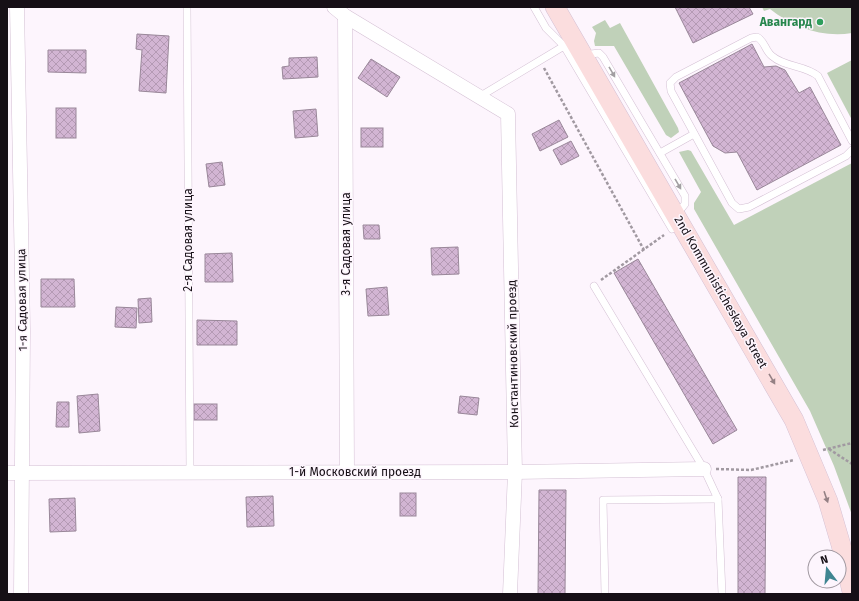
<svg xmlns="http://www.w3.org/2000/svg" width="859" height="601" font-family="'Fira Sans',sans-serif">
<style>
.grass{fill:#c0d1b9}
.building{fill:url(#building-cross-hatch);stroke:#998799}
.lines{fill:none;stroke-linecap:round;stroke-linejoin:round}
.lane-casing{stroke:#d4c0d4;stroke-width:8}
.street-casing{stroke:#d4c0d4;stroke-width:15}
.secondary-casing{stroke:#d4c0d4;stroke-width:20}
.path{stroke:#a199a1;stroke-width:2.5;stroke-dasharray:3 2;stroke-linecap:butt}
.lane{stroke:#fff;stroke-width:7}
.street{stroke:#fff;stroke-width:14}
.secondary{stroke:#fbddde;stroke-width:19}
.oneway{fill:#a29fa2}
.oneway2{fill:#948084}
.leisure-dot{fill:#2e9e5b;stroke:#fdf5fd;stroke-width:1.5}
.labels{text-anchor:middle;stroke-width:3;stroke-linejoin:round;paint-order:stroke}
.leisure-label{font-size:12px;font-weight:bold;fill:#27864d;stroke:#fdf5fd;text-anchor:end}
.street-label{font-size:12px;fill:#160f16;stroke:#fdf5fd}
</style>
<defs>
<pattern id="building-cross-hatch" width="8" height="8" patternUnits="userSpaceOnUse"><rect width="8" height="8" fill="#d2b5d3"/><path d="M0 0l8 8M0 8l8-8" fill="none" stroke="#b49ab4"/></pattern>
</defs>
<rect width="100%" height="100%" fill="#fdf5fd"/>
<g class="grass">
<path d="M762 7H852V33C822 38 793 27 770 9L764 11Z"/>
<polygon points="605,20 610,28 620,23 678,128 679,132 671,138 666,135 614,46 595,46 594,41 596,33 592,27"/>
<polygon points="852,60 852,120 827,73"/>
<polygon points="688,150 691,151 734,225 852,163 852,515 834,466 810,411 694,209 694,203 701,192 679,152"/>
</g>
<g class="building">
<polygon points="675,7 749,7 753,14 693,43"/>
<polygon points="137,34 169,36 166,93 139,91 142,50 136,49"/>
<polygon points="752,44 764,67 776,66 785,70 799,93 810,87 841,145 757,190 737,152 725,153 713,146 679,83"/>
<polygon points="48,50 86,50 86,73 48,72"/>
<polygon points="317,57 318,77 283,79 282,67 289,66 289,58"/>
<polygon points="371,59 400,77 387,97 358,78"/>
<rect x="56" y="108" width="20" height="30"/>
<polygon points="316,109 318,136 295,138 293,111"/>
<polygon points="559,120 568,137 540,151 532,134"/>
<rect x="361" y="128" width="22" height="19"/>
<polygon points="571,141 579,156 561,165 553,150"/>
<polygon points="222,162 225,185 209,187 206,164"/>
<polygon points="363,225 379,225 380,239 364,239"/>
<polygon points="458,247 459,274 432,275 431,248"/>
<polygon points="232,253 233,282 205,282 205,254"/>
<polygon points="638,259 737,430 713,444 614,273"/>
<polygon points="41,279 74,279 75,307 41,307"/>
<polygon points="387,287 389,315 368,316 366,289"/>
<polygon points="151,298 152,322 139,323 138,299"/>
<polygon points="116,307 137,308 136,328 115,327"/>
<polygon points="197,320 237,321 237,345 197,345"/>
<polygon points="98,394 100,431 79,433 77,396"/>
<polygon points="460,396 479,398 477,415 458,413"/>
<polygon points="57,402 69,402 69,427 56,427"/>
<rect x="194" y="404" width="23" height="16"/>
<polygon points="738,477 766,477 765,594 738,594"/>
<polygon points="539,490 566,490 565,594 538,594"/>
<rect x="400" y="493" width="16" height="23"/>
<polygon points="273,496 274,526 247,527 246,497"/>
<polygon points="75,498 76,531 50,532 49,499"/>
</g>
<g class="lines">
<defs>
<g id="lane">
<polyline points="187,7 190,472"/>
<polyline points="534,7 546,28 564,46"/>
<polyline points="583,55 599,53 603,57 685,196 685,204 677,214"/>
<polyline points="479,97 564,46 672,229"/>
<path d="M852 141 818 76C805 65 784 67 772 56 765 51 765 41 757 37L751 38 676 77 670 83 671 91 732 203 739 209 749 207 846 156 852 150"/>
<polyline points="660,153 694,134"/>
<polyline points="594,286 704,469 718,499 722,594"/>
<polyline points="605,594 603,500 718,499"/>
</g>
<g id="street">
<polyline points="17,7 23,331 21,594"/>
<polyline points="334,7 345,16 508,114 515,472 510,594"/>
<polyline points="345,16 347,472"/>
<polyline points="7,473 515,472 704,469"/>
</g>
<polyline id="secondary" points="555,7 794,420 828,501 841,545 852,592"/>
</defs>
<use href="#lane" class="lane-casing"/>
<use href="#street" class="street-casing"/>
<use href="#secondary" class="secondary-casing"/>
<g class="path">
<polyline points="544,68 644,250"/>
<polyline points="601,280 664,235"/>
<polyline points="829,449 852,464"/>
<polyline points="823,450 852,443"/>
<polyline points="716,469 751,470 794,460"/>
</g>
<use href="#lane" class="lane"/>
<use href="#street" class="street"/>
<use href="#secondary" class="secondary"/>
</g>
<defs><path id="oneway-solid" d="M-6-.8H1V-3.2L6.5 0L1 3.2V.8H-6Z"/></defs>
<g class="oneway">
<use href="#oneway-solid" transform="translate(612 72) rotate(60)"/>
<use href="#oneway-solid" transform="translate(678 184) rotate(60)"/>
</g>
<g class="oneway2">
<use href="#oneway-solid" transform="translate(772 379) rotate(60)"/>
<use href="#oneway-solid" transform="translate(826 497) rotate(71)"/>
</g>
<circle class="leisure-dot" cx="820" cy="22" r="4"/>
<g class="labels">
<g class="leisure-label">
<text x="812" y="26">Авангард</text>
</g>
<g class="street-label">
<text transform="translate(188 240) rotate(-90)" y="4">2-я Садовая улица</text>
<text transform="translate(346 244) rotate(-90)" y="4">3-я Садовая улица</text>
<text transform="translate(721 292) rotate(60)" y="4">2nd Kommunisticheskaya Street</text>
<text transform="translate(22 300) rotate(-91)" y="4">1-я Садовая улица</text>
<text transform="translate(513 354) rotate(-91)" y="4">Константиновский проезд</text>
<text x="355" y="476">1-й Московский проезд</text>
</g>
</g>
<rect width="859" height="601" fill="none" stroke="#160f16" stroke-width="16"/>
<g transform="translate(827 569) rotate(344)"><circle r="19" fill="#fdf5fd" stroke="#a199a1"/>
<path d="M0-3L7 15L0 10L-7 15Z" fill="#3f8591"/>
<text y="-6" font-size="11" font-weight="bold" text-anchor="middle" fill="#160f16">N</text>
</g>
</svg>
